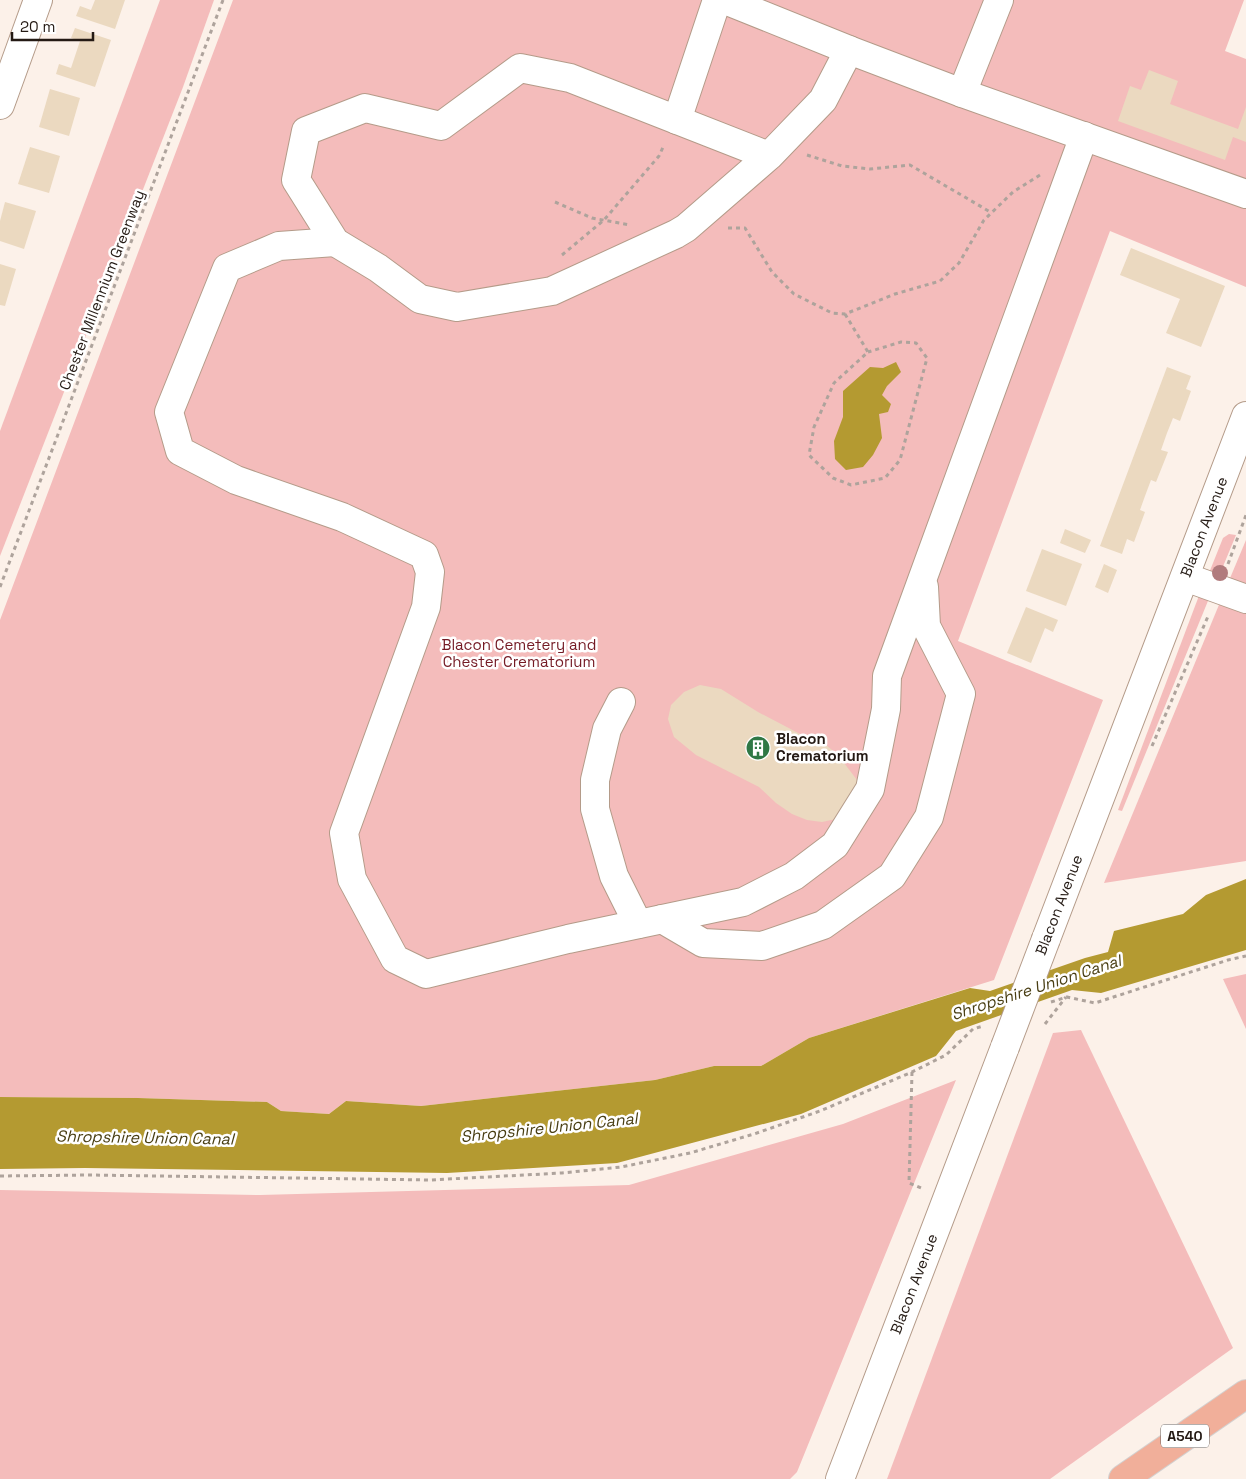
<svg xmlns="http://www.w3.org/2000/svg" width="1246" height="1479" font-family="'Space Grotesk',sans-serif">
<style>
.green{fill:#f4bcbb}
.water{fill:#b49a31}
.building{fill:#ebd9c0}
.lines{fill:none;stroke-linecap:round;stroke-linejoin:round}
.minor-casing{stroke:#b49b89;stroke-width:30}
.major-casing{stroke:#d3d1d0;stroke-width:30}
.path{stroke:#aea39c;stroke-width:3;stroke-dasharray:4 4;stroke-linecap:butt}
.minor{stroke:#fff;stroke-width:28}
.major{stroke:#f1af9a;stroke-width:28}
.minor-bridge-casing{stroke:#b49b89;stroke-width:30;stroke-linecap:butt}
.minor-bridge{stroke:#fff;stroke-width:28}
.tree{fill:#b17b7d}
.labels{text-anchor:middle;stroke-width:5;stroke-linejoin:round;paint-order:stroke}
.shield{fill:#fff;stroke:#665f5a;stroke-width:1}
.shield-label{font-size:14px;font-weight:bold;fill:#241a14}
.street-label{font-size:15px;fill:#241a14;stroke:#fff}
.park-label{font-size:15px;fill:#741a24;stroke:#fff}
.poi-label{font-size:15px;font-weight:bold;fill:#241a14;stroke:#fff;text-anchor:start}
.water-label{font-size:16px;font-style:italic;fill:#493e13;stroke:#fff}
</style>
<rect width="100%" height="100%" fill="#fcf1e9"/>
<g class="green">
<polygon points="160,0 214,0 183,87 0,556 0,431"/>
<polygon points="233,0 1244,0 1225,51 1246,59 1246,287 1110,231 958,641 1103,700 994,980 809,1038 761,1066 714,1066 655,1080 421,1106 346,1101 329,1114 281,1111 267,1102 138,1098 0,1097 0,620"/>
<polygon points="1229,534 1236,535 1217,581 1207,578 1223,538"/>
<polygon points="1246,540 1246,861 1104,883 1228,583"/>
<polygon points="1200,593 1210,596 1122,811 1118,810"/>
<polygon points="1246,974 1246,1029 1223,979"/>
<polygon points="1081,1030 1233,1348 1050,1479 887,1479 1053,1033"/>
<polygon points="956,1080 797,1472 790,1479 0,1479 0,1190 260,1195 629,1185 843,1124"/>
</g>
<g class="water">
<polygon points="896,362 901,372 887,386 882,395 891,404 888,412 879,414 882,438 873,455 863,467 846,470 835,459 834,441 843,417 843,391 870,367 883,368"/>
<polygon points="1246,879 1246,950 1101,993 1072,990 956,1031 936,1056 801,1114 617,1163 447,1173 85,1168 0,1169 0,1097 138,1098 267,1102 281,1111 329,1114 346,1101 421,1106 655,1080 714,1066 761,1066 809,1038 970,988 990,991 1085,958 1108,952 1114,931 1183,914 1206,895"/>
</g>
<g class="building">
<polygon points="95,0 125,0 115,29 76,16 80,6 91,10"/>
<polygon points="75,28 111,40 95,87 56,74 59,64 71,68 80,41 71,38"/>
<polygon points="1149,70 1178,81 1170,104 1238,129 1246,107 1246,142 1233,137 1225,160 1118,121 1130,86 1141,90"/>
<polygon points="50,89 80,98 69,136 39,127"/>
<polygon points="30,147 60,156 49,193 18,184"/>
<polygon points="5,202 36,211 24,249 0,241 0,221"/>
<polygon points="1131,248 1225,286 1201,347 1166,333 1180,299 1120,275"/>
<polygon points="0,264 16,269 5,306 0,305"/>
<polygon points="1167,367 1191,376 1186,389 1191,391 1180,421 1173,418 1167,433 1161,450 1168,452 1156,482 1151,480 1145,496 1140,510 1145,512 1134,542 1127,539 1122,554 1100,546"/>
<polygon points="1065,529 1091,540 1085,553 1060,543"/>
<polygon points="1042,549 1082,564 1066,606 1026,591"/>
<polygon points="1104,564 1117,570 1108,593 1095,587"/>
<polygon points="1026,607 1058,620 1053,632 1045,628 1031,663 1007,653"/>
<polygon points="700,685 721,689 758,712 802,735 820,740 838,755 857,780 857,792 836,819 822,822 807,820 792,814 776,803 759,787 696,755 674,737 668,719 671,705 684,692"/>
</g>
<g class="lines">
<defs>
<g id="minor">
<polyline points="725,0 849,50"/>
<polyline points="962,93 999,0"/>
<polyline points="0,105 38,0"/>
<polyline points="677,120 717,0"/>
<polyline points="769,156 570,78 520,68 441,126 365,108 306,131 296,180 335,242 378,268 420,299 457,307 552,291 676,234 686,228 769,156 823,100 849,50 962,93 1246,194"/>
<polyline points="335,242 279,246 227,268 169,412 180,451 236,480 342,517 424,555 430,572 426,607 344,833 352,879 395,959 426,974 568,939 743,902 794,876 835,845 870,789 886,709 887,676 1084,136"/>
<polyline points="1185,577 1246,599"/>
<polyline points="621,702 607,729 595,780 595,809 614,876 638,924"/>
<polyline points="662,919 703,943 762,946 823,925 892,876 929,817 961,694 926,626 924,587"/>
<polyline points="1046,939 1246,416"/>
<polyline points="840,1479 1005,1047"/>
</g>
<polyline id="major" points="1123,1479 1246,1394"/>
</defs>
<use href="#minor" class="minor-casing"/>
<use href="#major" class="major-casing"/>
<g class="path">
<polyline points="807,155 842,166 870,169 910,165 992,213"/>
<polyline points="555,202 592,218 630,225"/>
<polyline points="728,228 745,228 772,272 794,294 832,313 845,314 895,294 940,281 959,263 984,220 1013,192 1040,175"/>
<polyline points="562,255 604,220 659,156 664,145"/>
<polyline points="845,314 868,352 834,383 814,427 809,455 833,478 851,485 885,478 900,460 927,358 916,343 901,342 868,352"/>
<polyline points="1228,564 1246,515"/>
<polyline points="0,587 223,0"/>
<polyline points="1152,746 1209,614"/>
<polyline points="1051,1002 1067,997 1095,1003 1228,960 1246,956"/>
<polyline points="1045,1024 1066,997"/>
<polyline points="912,1072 909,1183 921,1188"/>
<polyline points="0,1176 90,1175 430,1180 562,1173 621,1167 690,1153 754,1134 820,1111 912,1072 946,1055 973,1029 983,1026"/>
</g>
<use href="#minor" class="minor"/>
<use href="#major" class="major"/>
<defs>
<polyline id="minor-bridge" points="1005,1047 1046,939"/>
</defs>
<use href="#minor-bridge" class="minor-bridge-casing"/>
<use href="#minor-bridge" class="minor-bridge"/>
</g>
<circle class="tree" cx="1220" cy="573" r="8"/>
<defs>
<symbol id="building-disc" viewBox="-11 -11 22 22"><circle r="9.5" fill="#2f7845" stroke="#fff"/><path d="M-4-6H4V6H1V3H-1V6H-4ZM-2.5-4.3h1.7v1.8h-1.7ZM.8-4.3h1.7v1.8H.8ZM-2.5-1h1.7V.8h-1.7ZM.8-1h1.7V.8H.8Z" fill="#fff"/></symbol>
</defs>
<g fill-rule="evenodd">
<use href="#building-disc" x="744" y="734" width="28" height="28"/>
</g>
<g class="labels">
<rect class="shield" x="1161" y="1424.5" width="48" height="23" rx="4"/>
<g class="shield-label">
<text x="1185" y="1441">A540</text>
</g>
<g class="street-label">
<text transform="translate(102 290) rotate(-69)" y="5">Chester Millennium Greenway</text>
<text transform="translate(1204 527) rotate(-69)" y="5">Blacon Avenue</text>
<text transform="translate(1059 905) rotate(-69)" y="5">Blacon Avenue</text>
<text transform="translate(914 1284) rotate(-69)" y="5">Blacon Avenue</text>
</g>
<g class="park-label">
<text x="519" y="650">Blacon Cemetery and<tspan x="519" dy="17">Chester Crematorium</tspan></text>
</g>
<g class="poi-label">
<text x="776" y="744">Blacon<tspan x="776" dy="17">Crematorium</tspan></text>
</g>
<g class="water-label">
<text transform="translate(1036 987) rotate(-18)" y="6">Shropshire Union Canal</text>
<text transform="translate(549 1127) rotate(-6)" y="6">Shropshire Union Canal</text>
<text transform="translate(145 1137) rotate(1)" y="6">Shropshire Union Canal</text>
</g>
</g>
<path d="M12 32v8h81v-8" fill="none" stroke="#241a14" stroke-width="2.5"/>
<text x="20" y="32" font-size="15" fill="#241a14" stroke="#ffffff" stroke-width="4" paint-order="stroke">20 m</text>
</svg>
